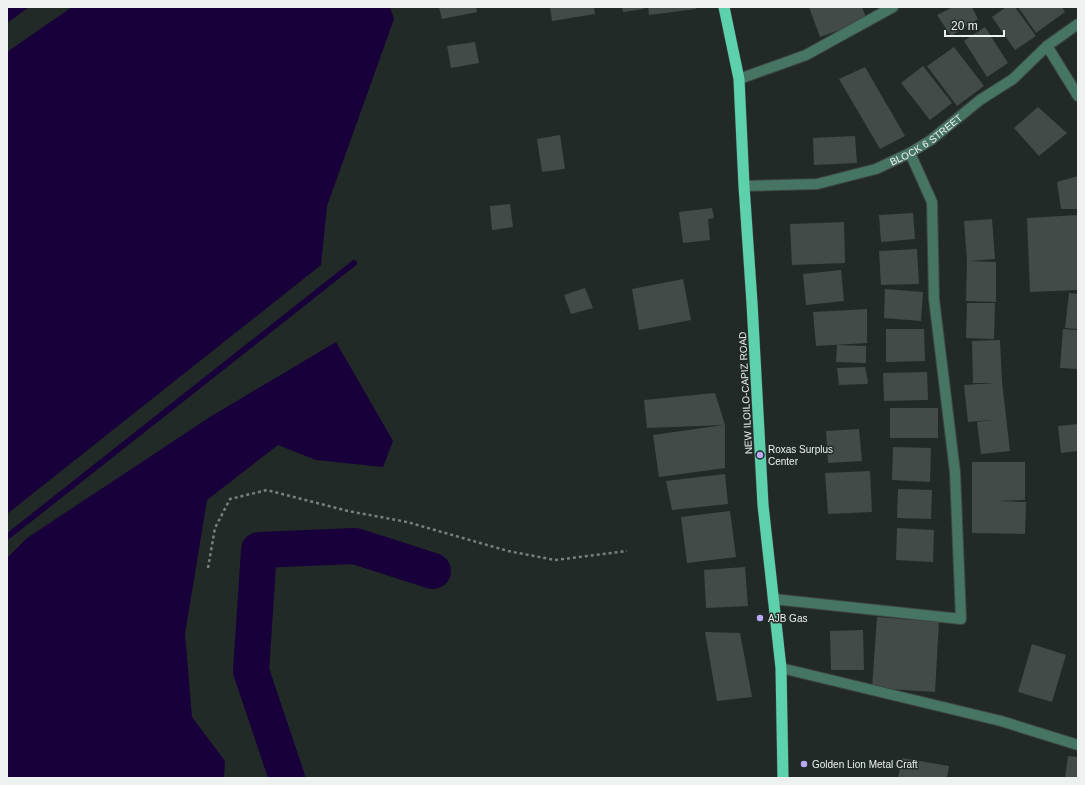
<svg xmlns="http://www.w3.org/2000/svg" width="1085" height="785" font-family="Arial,sans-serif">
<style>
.water{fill:#18003a}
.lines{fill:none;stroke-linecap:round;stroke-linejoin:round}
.stream{stroke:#18003a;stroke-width:6}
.river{stroke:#18003a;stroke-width:36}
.building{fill:#424b47}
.minor-casing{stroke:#3e4643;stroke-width:12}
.tertiary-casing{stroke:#3e4643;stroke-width:12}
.trunk-casing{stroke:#3e4643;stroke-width:12}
.path{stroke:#787f7c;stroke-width:2.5;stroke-dasharray:3 3;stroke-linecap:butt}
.minor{stroke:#467564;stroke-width:10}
.tertiary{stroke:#467564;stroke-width:10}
.trunk{stroke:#5cd1ab;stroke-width:11}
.poi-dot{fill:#bcaaf6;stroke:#222a27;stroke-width:1.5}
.labels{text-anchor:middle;stroke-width:3;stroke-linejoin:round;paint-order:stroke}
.street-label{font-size:10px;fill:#edf2f0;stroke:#222a27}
.poi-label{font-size:10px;fill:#edf2f0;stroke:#222a27;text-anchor:start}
</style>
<rect width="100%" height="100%" fill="#222a27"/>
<g class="water">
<polygon points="7,7 29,7 7,23"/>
<polygon points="72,7 390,7 394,19 327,206 321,265 7,514 7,52"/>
<polygon points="336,342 393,441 383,467 316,460 278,445 207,500 185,634 192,717 225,761 224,778 7,778 7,558 27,538 210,417"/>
</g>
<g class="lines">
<polyline class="stream" points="7,537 354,263"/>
<polyline class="river" points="287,778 251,671 259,550 355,546 433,571"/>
</g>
<g class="building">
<polygon points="439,7 476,7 477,12 442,19"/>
<polygon points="550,7 594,7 595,14 552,21"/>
<polygon points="622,7 643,7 644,9 623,12"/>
<polygon points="648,7 695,7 696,9 649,15"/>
<polygon points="809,7 862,7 867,20 820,37"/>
<polygon points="953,7 972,7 978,19 951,36 937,15"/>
<polygon points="1006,7 1015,7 1036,36 1015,50 992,17"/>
<polygon points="1018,7 1062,7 1065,12 1036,33"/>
<polygon points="985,27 1008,63 987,77 964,41"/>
<polygon points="475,42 479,63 451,68 447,46"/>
<polygon points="954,47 984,86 957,106 927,66"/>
<polygon points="923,66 952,103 930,120 901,83"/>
<polygon points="865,67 905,136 880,149 839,79"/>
<polygon points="1038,107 1067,133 1039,156 1014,128"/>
<polygon points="560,135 565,169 542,172 537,139"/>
<polygon points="855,136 857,163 814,165 813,138"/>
<polygon points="1078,176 1078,209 1061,209 1057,182"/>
<polygon points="510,204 513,227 492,230 490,206"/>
<polygon points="712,208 714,218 708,219 710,240 683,243 679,212"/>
<polygon points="913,213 915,239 881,242 879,215"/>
<polygon points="1078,215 1078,290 1030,292 1027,218"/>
<polygon points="992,219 995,259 969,261 996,262 996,302 966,301 967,261 964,221"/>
<polygon points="844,222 845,263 792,265 790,224"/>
<polygon points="917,249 919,284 881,285 879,251"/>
<polygon points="841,270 844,301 806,305 803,274"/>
<polygon points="683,279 691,320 639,330 632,289"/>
<polygon points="585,288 593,308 571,314 564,295"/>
<polygon points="885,289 923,292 921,321 884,318"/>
<polygon points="1069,293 1078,294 1078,329 1065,328"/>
<polygon points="967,303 995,303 994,339 966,338"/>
<polygon points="867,309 867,343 816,346 813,312"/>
<polygon points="886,329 924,329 925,361 886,362"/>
<polygon points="1063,329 1078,330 1078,369 1060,368"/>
<polygon points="1000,340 1002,382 1010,451 981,454 977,422 992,420 968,422 964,385 996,383 973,383 972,341"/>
<polygon points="837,345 866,346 866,363 836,362"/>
<polygon points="865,367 868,382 867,384 839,385 837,368"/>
<polygon points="927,372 928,400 884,401 883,373"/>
<polygon points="715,393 725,425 725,468 659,477 653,435 724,425 647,428 644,400"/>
<rect x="890" y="408" width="48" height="30"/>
<polygon points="1078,424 1078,451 1061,453 1058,426"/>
<polygon points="859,429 862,461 828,463 826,431"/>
<polygon points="893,447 931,448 930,482 892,480"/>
<polygon points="972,462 1025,462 1025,500 996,501 1026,502 1025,534 972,533"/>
<polygon points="870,471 872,512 828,514 825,473"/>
<polygon points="725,474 728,504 672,510 666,481"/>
<polygon points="898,489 932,490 931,519 897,518"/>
<polygon points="730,511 736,557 687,563 681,517"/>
<polygon points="897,528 934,530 933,562 896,560"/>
<polygon points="745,567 748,606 706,608 704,570"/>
<polygon points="877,617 939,622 935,692 872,688"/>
<polygon points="863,630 864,670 831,670 830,631"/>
<polygon points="705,632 740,633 752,697 717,701"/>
<polygon points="1032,644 1066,655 1052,702 1018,692"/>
<polygon points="1068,756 1078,757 1078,778 1065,778"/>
<polygon points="902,758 949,766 947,778 898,778"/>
</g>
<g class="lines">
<defs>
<g id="minor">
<polyline points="1047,46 1078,96"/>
<polyline points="739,79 806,55 893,7"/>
<polyline points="773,599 961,619 955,472 934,299 932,202 910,153"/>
<polyline points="781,668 1001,721 1078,745"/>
</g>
<g id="tertiary">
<path id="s1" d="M744 186 817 184 876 169 910 153 931 140 980 100 1013 79 1047 46 1078 24"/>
</g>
<polyline id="trunk" points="724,7 739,79 744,186 752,303 763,505 781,668 783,778"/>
</defs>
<use href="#minor" class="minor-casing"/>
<use href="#tertiary" class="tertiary-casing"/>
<use href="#trunk" class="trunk-casing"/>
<polyline class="path" points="208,568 215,528 230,499 267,490 348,511 407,522 508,551 555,560 627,551"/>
<use href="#minor" class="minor"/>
<use href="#tertiary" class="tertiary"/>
<use href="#trunk" class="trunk"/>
</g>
<g class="poi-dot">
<circle cx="760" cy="455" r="4"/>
<circle cx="760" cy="618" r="4"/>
<circle cx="804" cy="764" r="4"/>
</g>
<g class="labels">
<g class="street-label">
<text dy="4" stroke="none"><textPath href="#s1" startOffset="192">BLOCK 6 STREET</textPath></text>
<text transform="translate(745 393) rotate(-93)" y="4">NEW ILOILO-CAPIZ ROAD</text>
</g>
<g class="poi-label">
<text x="768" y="453">Roxas Surplus<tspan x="768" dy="12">Center</tspan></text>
<text x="768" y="622">AJB Gas</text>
<text x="812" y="768">Golden Lion Metal Craft</text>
</g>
</g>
<rect width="1085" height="785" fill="none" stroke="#edf2f0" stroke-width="16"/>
<path d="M945 30v6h59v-6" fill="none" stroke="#edf2f0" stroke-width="2"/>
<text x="951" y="30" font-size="12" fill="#edf2f0" stroke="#222a27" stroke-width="3" paint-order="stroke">20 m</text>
</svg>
